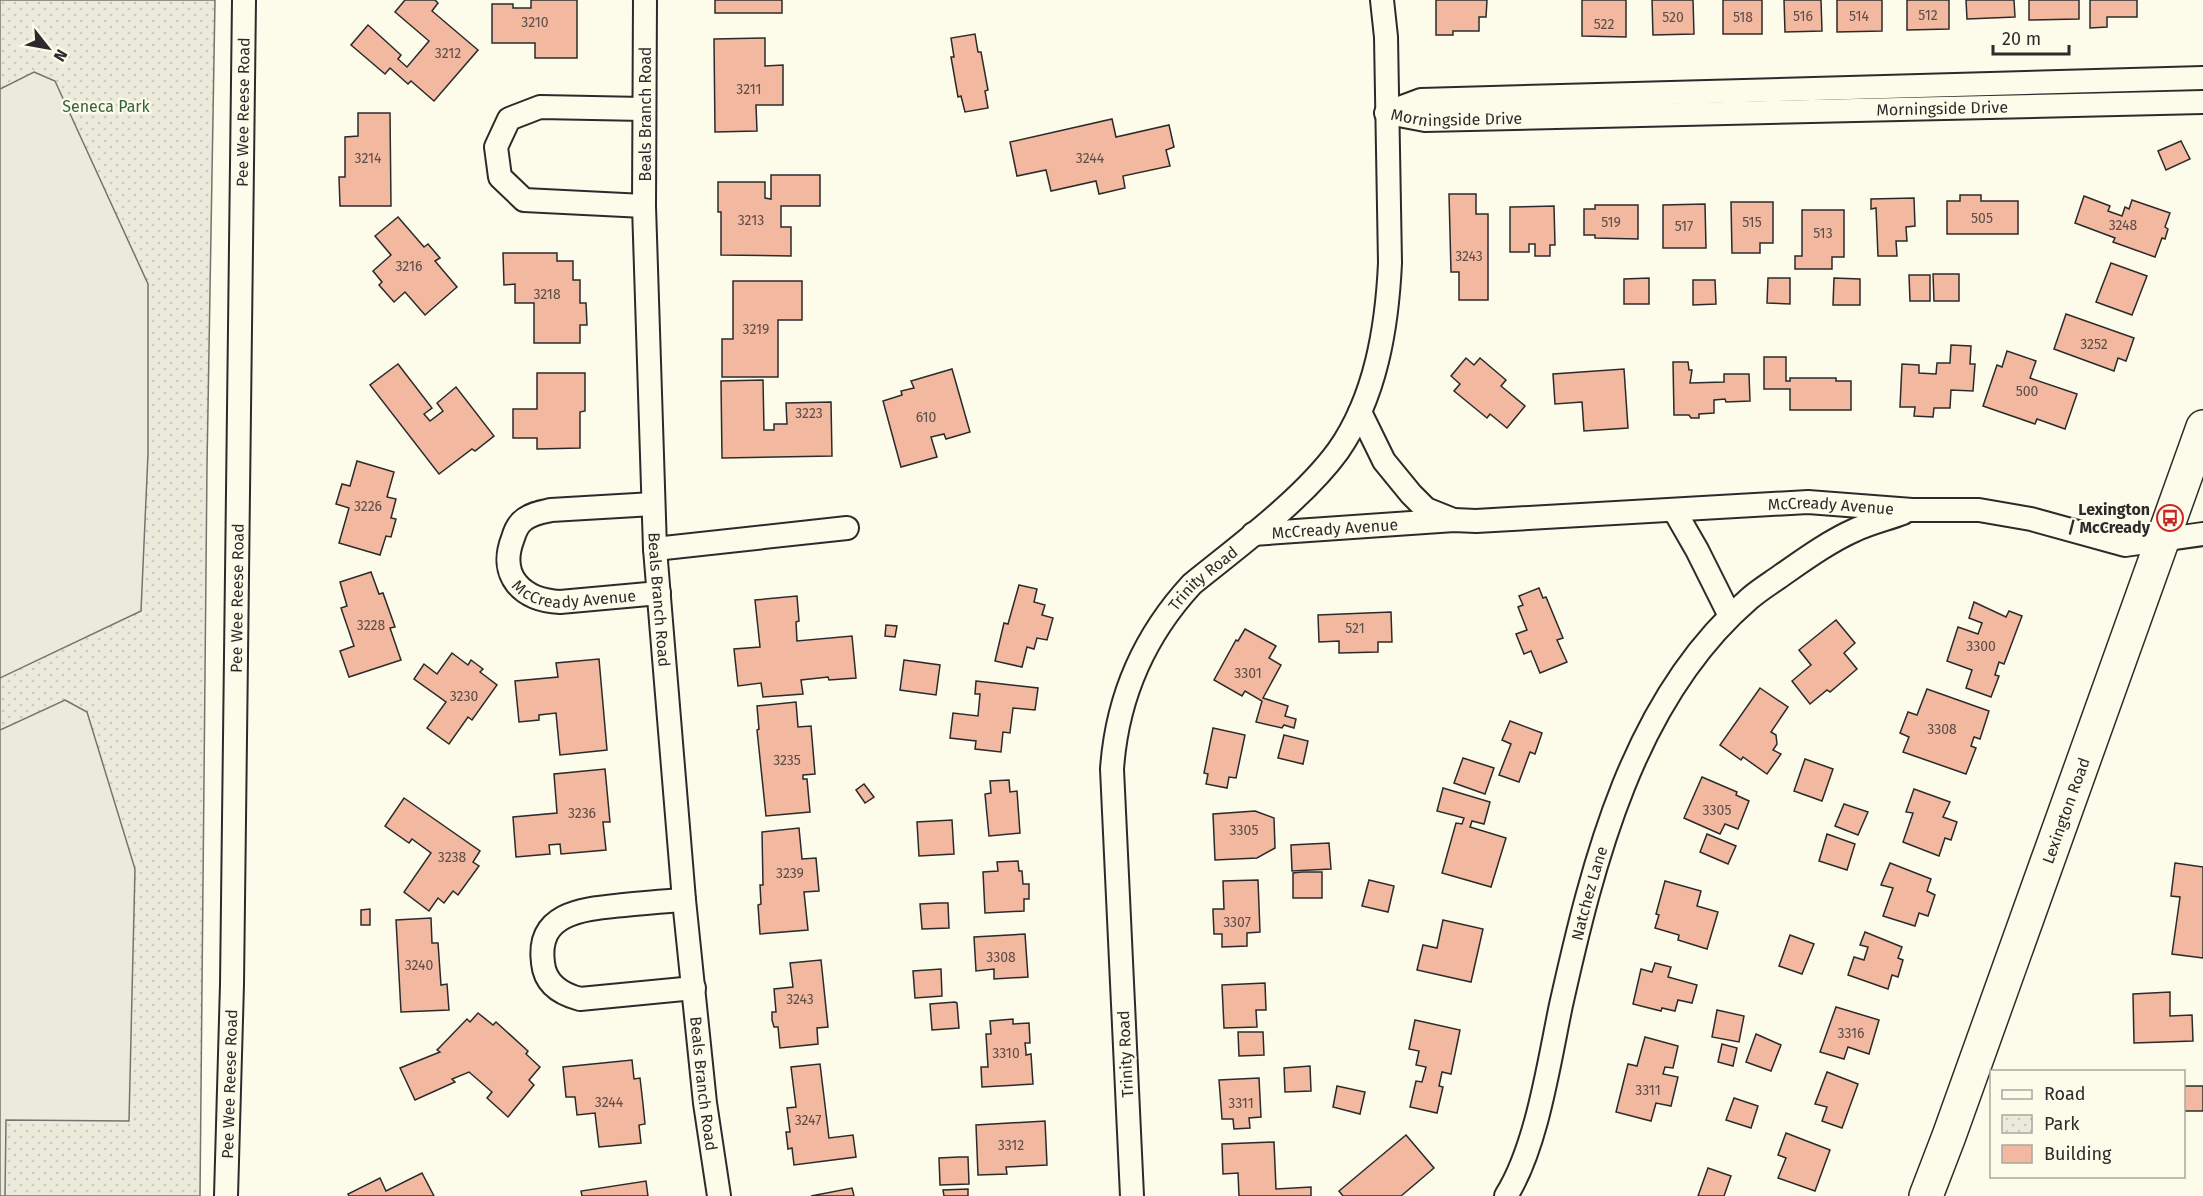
<svg xmlns="http://www.w3.org/2000/svg" width="2203" height="1196" font-family="'Fira Sans',sans-serif">
<style>
.park{fill:url(#park-dots);stroke:#74746e;stroke-width:1.5}
.pitch{fill:#ecebdb;stroke:#74746e;stroke-width:1.5}
.building{fill:#f2b8a0;stroke:#2b2b2b;stroke-width:1.5}
.lines{fill:none;stroke-linecap:round;stroke-linejoin:round}
.street-casing{stroke:#2b2b2b;stroke-width:26}
.primary-casing{stroke:#2b2b2b;stroke-width:36}
.street{stroke:#fdfbea;stroke-width:22}
.primary{stroke:#fdfbea;stroke-width:33}
.labels{text-anchor:middle;stroke-width:4.5;stroke-linejoin:round;paint-order:stroke}
.number-label{font-size:14px;fill:#5d4e48}
.park-label{font-size:16px;fill:#34623c;stroke:#fdfbea}
.street-label{font-size:16px;fill:#2b2b2b;stroke:#fdfbea}
.poi-label{font-size:16px;font-weight:bold;fill:#2b2b2b;stroke:#fdfbea;text-anchor:end}
</style>
<defs>
<pattern id="park-dots" width="8" height="8" patternUnits="userSpaceOnUse" patternTransform="scale(1.5)"><rect width="8" height="8" fill="#ecebdb"/><path d="M2 2h.1M6 6h.1" fill="none" stroke="#cbcabc" stroke-width="1.8" stroke-linecap="round"/></pattern>
</defs>
<rect width="100%" height="100%" fill="#fdfbea"/>
<polygon class="park" points="0,0 215,0 207,466 200,1196 0,1196"/>
<g class="pitch">
<polygon points="34,72 55,81 148,284 148,454 141,611 0,678 0,89"/>
<polygon points="65,700 87,712 135,869 129,1121 6,1120 5,1196 0,1196 0,730"/>
</g>
<g class="building">
<polygon points="405,0 435,0 438,3 432,11 478,50 434,101 411,81 408,84 390,68 385,74 351,45 368,25 401,55 398,59 407,67 429,41 395,12"/>
<polygon points="531,0 577,0 577,58 535,58 535,43 492,43 492,4 513,4 513,8 531,8"/>
<rect x="715" y="0" width="67" height="13"/>
<polygon points="1436,0 1487,0 1486,17 1479,17 1479,31 1453,31 1453,35 1436,35"/>
<polygon points="1582,0 1626,0 1626,37 1582,36"/>
<polygon points="1652,0 1693,0 1694,34 1653,35"/>
<rect x="1723" y="0" width="39" height="34"/>
<polygon points="1784,0 1821,0 1822,31 1785,32"/>
<polygon points="1837,0 1882,0 1882,31 1837,32"/>
<polygon points="1907,0 1949,0 1949,29 1907,30"/>
<polygon points="1966,0 2014,0 2015,17 1967,19"/>
<polygon points="2029,0 2079,0 2079,19 2029,20"/>
<polygon points="2090,0 2137,0 2137,17 2107,17 2107,27 2090,28"/>
<polygon points="975,34 978,52 981,52 988,90 985,91 988,108 965,112 961,96 958,97 951,57 954,57 951,38"/>
<polygon points="765,38 765,66 783,65 783,105 756,105 757,131 715,132 714,39"/>
<polygon points="358,113 390,113 391,206 340,206 339,177 345,177 345,137 358,136"/>
<polygon points="1112,119 1116,137 1169,125 1174,147 1166,150 1170,166 1123,176 1125,188 1099,194 1096,181 1051,191 1046,170 1017,176 1010,142"/>
<polygon points="2181,141 2190,159 2166,170 2158,151"/>
<polygon points="771,175 820,175 820,206 781,206 781,227 791,227 791,256 721,255 721,212 718,212 718,182 765,182 765,198 771,199"/>
<polygon points="1449,194 1476,194 1476,214 1488,214 1488,300 1459,300 1459,272 1451,272"/>
<polygon points="1960,195 1981,195 1981,201 2018,201 2018,234 1947,234 1947,201 1960,201"/>
<polygon points="2084,196 2110,206 2108,211 2122,216 2125,207 2129,209 2132,200 2170,213 2165,227 2168,229 2165,239 2162,238 2155,257 2113,242 2115,238 2075,223"/>
<polygon points="1914,198 1915,226 1906,227 1907,241 1896,241 1897,256 1878,256 1876,208 1871,209 1871,199"/>
<polygon points="1731,202 1773,202 1773,243 1760,243 1760,253 1732,253"/>
<polygon points="1705,204 1706,248 1663,248 1663,205"/>
<polygon points="1595,205 1638,205 1638,239 1595,238 1595,235 1584,235 1584,209 1595,209"/>
<polygon points="1554,206 1555,245 1550,245 1550,256 1535,256 1535,244 1529,244 1529,252 1510,252 1510,207"/>
<polygon points="1802,210 1844,210 1844,257 1832,257 1832,269 1795,269 1795,256 1802,256"/>
<polygon points="398,217 424,247 428,244 440,258 435,261 457,287 425,315 405,292 394,302 379,285 382,282 373,271 391,255 375,236"/>
<polygon points="503,253 557,253 557,261 573,261 573,280 580,280 580,303 586,303 587,325 580,325 580,343 534,343 534,303 515,303 515,284 504,285"/>
<polygon points="2111,263 2147,276 2132,315 2096,302"/>
<polygon points="1933,274 1959,274 1959,301 1934,301"/>
<polygon points="1909,275 1930,275 1930,301 1910,301"/>
<polygon points="1649,278 1649,304 1624,304 1624,279"/>
<polygon points="1768,278 1790,278 1790,304 1767,303"/>
<polygon points="1834,278 1860,279 1860,305 1833,305"/>
<polygon points="1693,280 1715,280 1716,304 1693,305"/>
<polygon points="733,281 802,281 802,320 778,320 778,377 722,377 722,339 733,339"/>
<polygon points="2066,314 2134,338 2126,361 2118,358 2114,371 2054,349"/>
<polygon points="1951,345 1971,346 1970,364 1975,364 1973,391 1951,390 1950,408 1934,408 1933,417 1914,416 1915,407 1900,407 1902,364 1919,365 1919,373 1936,374 1937,363 1950,363"/>
<polygon points="2007,351 2036,361 2030,378 2077,394 2065,429 2037,419 2035,424 1983,406 1997,365 2002,367"/>
<polygon points="1764,357 1786,357 1786,381 1790,381 1790,378 1836,378 1836,381 1851,381 1851,410 1790,410 1790,389 1764,389"/>
<polygon points="1466,358 1474,365 1480,358 1506,380 1501,386 1525,406 1507,428 1490,414 1487,418 1454,391 1460,384 1451,376"/>
<polygon points="1673,362 1688,362 1689,370 1692,370 1690,383 1724,382 1724,374 1749,374 1750,401 1726,402 1725,399 1714,400 1714,413 1699,414 1699,418 1691,418 1689,415 1674,415"/>
<polygon points="398,364 432,408 424,414 430,421 443,411 437,403 456,387 494,436 475,451 472,449 439,474 370,385"/>
<polygon points="952,369 970,432 946,439 944,434 931,437 937,457 901,467 883,401 902,395 901,391 914,388 911,381"/>
<polygon points="1624,369 1628,428 1584,431 1582,402 1555,404 1553,374"/>
<polygon points="537,373 585,373 585,411 580,412 580,448 537,449 537,438 513,438 513,409 537,409"/>
<polygon points="763,380 764,430 774,430 774,424 787,424 786,403 831,402 832,456 722,458 721,381"/>
<polygon points="357,461 394,472 387,497 396,499 391,518 396,519 391,537 386,536 380,555 339,543 349,508 336,504 342,484 350,486"/>
<polygon points="371,572 379,594 383,593 395,627 390,628 401,660 349,677 340,651 354,646 341,608 347,606 340,582"/>
<polygon points="1019,585 1037,589 1034,602 1045,605 1042,615 1053,618 1047,640 1037,638 1034,649 1027,647 1022,667 995,661 1004,623 1008,624"/>
<polygon points="1539,588 1543,598 1546,597 1563,638 1557,640 1567,662 1540,673 1531,651 1524,654 1516,634 1527,630 1518,607 1523,605 1519,596"/>
<polygon points="797,596 799,621 796,622 797,641 852,636 856,678 829,680 828,677 801,680 803,694 763,697 761,683 738,686 734,649 760,647 755,600"/>
<polygon points="1974,602 2006,617 2009,611 2022,616 2004,664 1999,662 1995,675 1999,676 1991,697 1966,688 1972,670 1947,661 1958,627 1978,634 1982,623 1969,618"/>
<polygon points="1391,612 1392,642 1378,642 1378,652 1339,653 1339,641 1319,642 1318,615"/>
<polygon points="1836,620 1855,643 1844,653 1857,669 1830,692 1827,690 1810,704 1792,681 1811,665 1799,650"/>
<polygon points="886,625 897,626 895,637 885,636"/>
<polygon points="1245,629 1276,646 1269,658 1281,665 1263,698 1288,706 1285,716 1296,719 1294,728 1284,725 1282,728 1256,722 1262,701 1245,691 1242,696 1214,680 1236,640 1238,641"/>
<polygon points="452,653 468,665 471,660 483,669 480,672 497,685 472,720 468,717 449,744 427,728 446,702 414,679 424,664 437,674"/>
<polygon points="599,659 607,750 560,755 556,713 539,715 539,720 519,722 515,681 558,677 556,663"/>
<polygon points="904,660 940,665 936,695 900,690"/>
<polygon points="976,681 1038,688 1035,710 1013,708 1010,733 1003,732 1001,752 975,749 976,741 950,738 953,713 978,716 980,694 975,694"/>
<polygon points="1760,688 1788,707 1771,732 1776,735 1777,744 1773,750 1781,754 1767,774 1743,757 1741,760 1720,745"/>
<polygon points="1927,689 1989,711 1980,739 1974,737 1971,746 1976,748 1966,774 1903,752 1909,737 1900,733 1908,712 1917,715"/>
<polygon points="796,702 798,727 811,726 815,774 803,775 803,779 807,779 810,812 766,816 757,730 759,729 757,706"/>
<polygon points="1510,721 1542,733 1535,754 1530,752 1519,782 1499,775 1511,744 1502,740"/>
<polygon points="1213,728 1245,735 1236,778 1229,777 1227,788 1206,784 1208,774 1204,773"/>
<polygon points="1284,735 1308,741 1303,764 1278,758"/>
<polygon points="1463,758 1494,768 1485,794 1454,783"/>
<polygon points="1805,759 1833,769 1822,801 1794,791"/>
<polygon points="605,769 610,822 603,822 606,850 561,854 560,844 549,845 550,854 516,857 513,817 557,813 554,774"/>
<polygon points="1702,777 1737,792 1736,795 1749,801 1738,829 1725,824 1720,834 1684,818"/>
<polygon points="1009,780 1010,792 1017,791 1020,833 989,836 985,794 991,793 990,781"/>
<polygon points="864,784 874,797 865,803 856,790"/>
<polygon points="1443,788 1490,802 1484,824 1472,821 1470,827 1506,838 1491,887 1442,873 1456,823 1462,824 1464,818 1437,811"/>
<polygon points="1914,789 1950,802 1943,817 1957,822 1951,840 1945,838 1939,856 1903,842 1913,813 1906,812"/>
<polygon points="404,798 480,851 473,862 479,866 458,895 453,891 444,903 438,898 429,911 404,892 431,853 412,839 409,843 385,826"/>
<polygon points="1844,804 1868,812 1858,835 1835,826"/>
<polygon points="1255,811 1274,818 1275,848 1257,858 1215,860 1213,814"/>
<polygon points="952,820 954,854 919,856 917,822"/>
<polygon points="799,828 802,859 816,858 819,891 804,892 808,930 760,934 758,905 761,904 760,885 763,885 762,832"/>
<polygon points="1707,834 1736,846 1728,864 1700,852"/>
<polygon points="1827,834 1855,844 1847,870 1819,861"/>
<polygon points="1329,843 1331,869 1292,871 1291,845"/>
<polygon points="1018,861 1019,871 1022,871 1023,884 1029,884 1029,899 1024,899 1024,911 985,913 983,872 998,871 997,862"/>
<polygon points="1890,863 1931,879 1927,891 1935,895 1928,916 1919,913 1915,926 1883,916 1893,888 1881,885"/>
<polygon points="2175,863 2203,867 2203,958 2172,954 2180,897 2171,896"/>
<polygon points="1302,872 1322,872 1322,898 1293,898 1293,873"/>
<polygon points="1258,880 1260,932 1247,933 1247,946 1222,947 1222,934 1214,934 1213,912 1213,909 1224,909 1223,881"/>
<polygon points="1369,880 1394,886 1388,912 1362,906"/>
<polygon points="1665,881 1701,891 1697,906 1718,912 1707,949 1678,940 1679,935 1655,928 1659,915 1656,914"/>
<polygon points="939,903 948,903 949,928 922,929 920,904"/>
<polygon points="370,909 370,925 361,925 361,910"/>
<polygon points="431,918 432,943 438,943 441,985 447,984 449,1010 401,1012 396,920"/>
<polygon points="1443,920 1483,929 1471,982 1417,970 1423,945 1437,948"/>
<polygon points="1865,932 1902,947 1898,958 1903,960 1898,977 1892,975 1888,989 1848,975 1854,957 1864,960 1868,947 1860,945"/>
<polygon points="1025,934 1028,977 994,979 994,969 976,971 974,937"/>
<polygon points="1790,935 1814,944 1802,974 1779,966"/>
<polygon points="821,960 828,1027 817,1028 818,1044 780,1048 778,1027 774,1027 772,1020 772,1012 776,1012 774,989 793,987 790,963"/>
<polygon points="1655,963 1671,967 1668,977 1697,985 1692,1003 1678,1000 1675,1011 1662,1008 1661,1011 1633,1004 1641,969 1652,972"/>
<polygon points="941,969 942,996 915,998 913,971"/>
<polygon points="1265,983 1266,1010 1256,1010 1257,1027 1224,1028 1222,985"/>
<polygon points="2170,992 2170,1016 2192,1015 2193,1041 2134,1043 2133,994"/>
<polygon points="955,1002 957,1003 959,1028 932,1030 930,1004"/>
<polygon points="1836,1007 1879,1020 1869,1054 1848,1047 1844,1059 1820,1052"/>
<polygon points="1717,1010 1744,1016 1739,1042 1712,1037"/>
<polygon points="478,1013 493,1025 496,1022 528,1051 526,1054 540,1067 529,1080 534,1085 508,1117 487,1098 492,1092 469,1072 452,1079 455,1082 415,1100 400,1068 440,1052 437,1050 440,1047 467,1019 470,1022"/>
<polygon points="1013,1019 1013,1024 1029,1023 1030,1043 1025,1043 1026,1052 1026,1055 1031,1054 1033,1084 982,1087 981,1067 988,1067 986,1034 991,1034 990,1021"/>
<polygon points="1415,1020 1460,1030 1451,1074 1442,1072 1439,1086 1443,1087 1437,1113 1410,1107 1416,1081 1422,1082 1426,1067 1416,1065 1419,1051 1409,1049"/>
<polygon points="1238,1032 1263,1032 1264,1055 1239,1056"/>
<polygon points="1756,1034 1781,1045 1771,1071 1746,1062"/>
<polygon points="1645,1037 1678,1046 1673,1068 1665,1067 1663,1074 1678,1077 1671,1106 1656,1103 1651,1121 1616,1112 1628,1064 1637,1066"/>
<polygon points="1722,1044 1737,1048 1733,1066 1718,1062"/>
<polygon points="632,1060 634,1079 640,1078 643,1104 645,1124 639,1125 641,1143 599,1147 595,1113 577,1115 575,1097 566,1097 563,1067"/>
<polygon points="820,1064 829,1138 853,1135 856,1157 794,1165 792,1148 788,1149 786,1132 790,1132 787,1108 796,1107 791,1067"/>
<polygon points="1310,1066 1311,1091 1285,1092 1284,1068"/>
<polygon points="1827,1072 1858,1084 1842,1128 1822,1121 1827,1107 1815,1104"/>
<polygon points="1259,1078 1261,1117 1249,1118 1250,1128 1234,1129 1233,1119 1222,1119 1219,1080"/>
<polygon points="1337,1086 1365,1092 1360,1114 1333,1107"/>
<rect x="2184" y="1086" width="19" height="25"/>
<polygon points="1734,1098 1758,1106 1751,1128 1726,1120"/>
<polygon points="1045,1121 1047,1165 1006,1167 1007,1174 978,1175 976,1125"/>
<polygon points="1786,1133 1830,1150 1815,1191 1778,1178 1786,1158 1778,1155"/>
<polygon points="1406,1135 1434,1168 1401,1196 1343,1196 1339,1191"/>
<polygon points="1274,1142 1276,1189 1311,1187 1311,1196 1239,1196 1238,1173 1223,1174 1222,1144"/>
<polygon points="959,1157 968,1157 969,1184 940,1185 939,1158"/>
<polygon points="1708,1168 1731,1176 1724,1196 1698,1196"/>
<polygon points="422,1173 434,1196 349,1196 348,1194 380,1178 386,1191"/>
<polygon points="646,1181 648,1196 582,1196 581,1191"/>
<polygon points="852,1188 854,1196 811,1196"/>
<polygon points="968,1189 968,1196 944,1196 943,1190"/>
</g>
<g class="lines">
<defs>
<g id="street">
<path id="s1" d="M645 0 644 206 655 549 684 900 705 1103 719 1196"/>
<polyline points="644,109 540,107 509,119 496,147 500,177 524,200 644,206"/>
<polyline points="1386,113 1421,100 2203,78"/>
<path id="s2" d="M1388 113 1425 120 2203 102"/>
<polyline points="1360,412 1384,461 1411,494 1426,509 1451,519"/>
<path id="s3" d="M653 504 551 510C542 512 533 513 525 519 519 523 515 531 513 538 498 576 522 600 560 602L659 593"/>
<polyline points="1674,510 1697,550 1730,616"/>
<path id="s4" d="M1253 534 1454 520 1476 521 1808 502 1912 510H1979L2031 519 2125 545 2203 534"/>
<polyline points="655,549 847,528"/>
<path d="M684 900C664 901 644 903 624 905 586 909 536 911 543 963 545 984 561 994 580 999L694 988"/>
<path id="s5" d="M226 1196 232 984 244 0"/>
<path id="s6" d="M1132 1196 1112 769C1117 698 1143 637 1192 584 1239 546 1303 499 1338 451 1376 397 1387 327 1390 263L1386 37 1382 0"/>
<path id="s7" d="M1506 1196C1537 1147 1549 1062 1561 1005 1593 862 1633 699 1749 599 1759 590 1771 583 1782 575 1805 559 1830 541 1855 530 1870 523 1887 519 1903 513"/>
</g>
<g id="primary">
<path id="s8" d="M1926 1196 1949 1136 2203 427"/>
</g>
</defs>
<use href="#street" class="street-casing"/>
<use href="#primary" class="primary-casing"/>
<use href="#street" class="street"/>
<use href="#primary" class="primary"/>
</g>
<defs>
<symbol id="bus-ring" viewBox="-11 -11 22 22"><circle r="9.5" fill="#fdfbea" stroke="#c62828" stroke-width="1.5"/><path d="M-5-6H5V4H4V6H2V4H-2V6H-4V4H-5ZM-3.5-4V0h7V-4ZM-3.5 1.2v1.5H-2V1.2ZM2 1.2v1.5H3.5V1.2Z" fill="#c62828"/></symbol>
</defs>
<g fill-rule="evenodd">
<use href="#bus-ring" x="2155" y="503" width="30" height="30"/>
</g>
<g class="labels">
<g class="number-label">
<text x="1928" y="20">512</text>
<text x="1803" y="21">516</text>
<text x="1859" y="21">514</text>
<text x="1673" y="22">520</text>
<text x="1743" y="22">518</text>
<text x="535" y="27">3210</text>
<text x="1604" y="29">522</text>
<text x="448" y="58">3212</text>
<text x="749" y="94">3211</text>
<text x="368" y="163">3214</text>
<text x="1090" y="163">3244</text>
<text x="1982" y="223">505</text>
<text x="751" y="225">3213</text>
<text x="1611" y="227">519</text>
<text x="1752" y="227">515</text>
<text x="2123" y="230">3248</text>
<text x="1684" y="231">517</text>
<text x="1823" y="238">513</text>
<text x="1469" y="261">3243</text>
<text x="409" y="271">3216</text>
<text x="547" y="299">3218</text>
<text x="756" y="334">3219</text>
<text x="2094" y="349">3252</text>
<text x="2027" y="396">500</text>
<text x="809" y="418">3223</text>
<text x="926" y="422">610</text>
<text x="368" y="511">3226</text>
<text x="371" y="630">3228</text>
<text x="1355" y="633">521</text>
<text x="1981" y="651">3300</text>
<text x="1248" y="678">3301</text>
<text x="464" y="701">3230</text>
<text x="1942" y="734">3308</text>
<text x="787" y="765">3235</text>
<text x="1717" y="815">3305</text>
<text x="582" y="818">3236</text>
<text x="1244" y="835">3305</text>
<text x="452" y="862">3238</text>
<text x="790" y="878">3239</text>
<text x="1237" y="927">3307</text>
<text x="1001" y="962">3308</text>
<text x="419" y="970">3240</text>
<text x="800" y="1004">3243</text>
<text x="1851" y="1038">3316</text>
<text x="1006" y="1058">3310</text>
<text x="1648" y="1095">3311</text>
<text x="609" y="1107">3244</text>
<text x="1241" y="1108">3311</text>
<text x="808" y="1125">3247</text>
<text x="1011" y="1150">3312</text>
</g>
<g class="park-label">
<text x="106" y="112">Seneca Park</text>
</g>
<g class="street-label">
<text dy="6" stroke="none"><textPath href="#s2" startOffset="555">Morningside Drive</textPath></text>
<text dy="6" stroke="none"><textPath href="#s5" startOffset="1084">Pee Wee Reese Road</textPath></text>
<text transform="translate(645 114) rotate(-90)" y="6">Beals Branch Road</text>
<text dy="6" stroke="none"><textPath href="#s2" startOffset="69">Morningside Drive</textPath></text>
<text dy="6" stroke="none"><textPath href="#s4" startOffset="579">McCready Avenue</textPath></text>
<text dy="6" stroke="none"><textPath href="#s4" startOffset="82">McCready Avenue</textPath></text>
<text dy="6" stroke="none"><textPath href="#s6" startOffset="645">Trinity Road</textPath></text>
<text dy="6" stroke="none"><textPath href="#s3" startOffset="262">McCready Avenue</textPath></text>
<text dy="6" stroke="none"><textPath href="#s5" startOffset="598">Pee Wee Reese Road</textPath></text>
<text dy="6" stroke="none"><textPath href="#s1" startOffset="600">Beals Branch Road</textPath></text>
<text dy="6" stroke="none"><textPath href="#s8" startOffset="410">Lexington Road</textPath></text>
<text dy="6" stroke="none"><textPath href="#s7" startOffset="315">Natchez Lane</textPath></text>
<text transform="translate(1125 1054) rotate(-93)" y="6">Trinity Road</text>
<text dy="6" stroke="none"><textPath href="#s1" startOffset="1086">Beals Branch Road</textPath></text>
<text dy="6" stroke="none"><textPath href="#s5" startOffset="112">Pee Wee Reese Road</textPath></text>
</g>
<g class="poi-label">
<text x="2150" y="515">Lexington<tspan x="2150" dy="18">/ McCready</tspan></text>
</g>
</g>
<rect x="1990" y="1070" width="195" height="108" fill="#fdfbea" stroke="#a9a89e" stroke-width="1.5"/>
<rect x="2002" y="1090" width="30" height="9" fill="#fdfbea" stroke="#a9a89e" stroke-width="1.5"/>
<text x="2044" y="1100" font-size="18" fill="#2b2b2b">Road</text>
<rect x="2002" y="1115" width="30" height="18" fill="url(#park-dots)" stroke="#a9a89e" stroke-width="1.5"/>
<text x="2044" y="1130" font-size="18" fill="#2b2b2b">Park</text>
<rect x="2002" y="1145" width="30" height="18" fill="#f2b8a0" stroke="#a9a89e" stroke-width="1.5"/>
<text x="2044" y="1160" font-size="18" fill="#2b2b2b">Building</text>
<g transform="translate(48 48) rotate(121)" stroke="#fdfbea" stroke-width="4.5" paint-order="stroke">
<path d="M0-4.5L10 22L0 15L-10 22Z" fill="#2b2b2b"/>
<text y="-9" font-size="16" font-weight="bold" text-anchor="middle" fill="#2b2b2b">N</text>
</g>
<path d="M1993 45v9h76v-9" fill="none" stroke="#2b2b2b" stroke-width="3"/>
<text x="2002" y="45" font-size="18" fill="#2b2b2b" stroke="#fdfbea" stroke-width="4.5" paint-order="stroke">20 m</text>
</svg>
